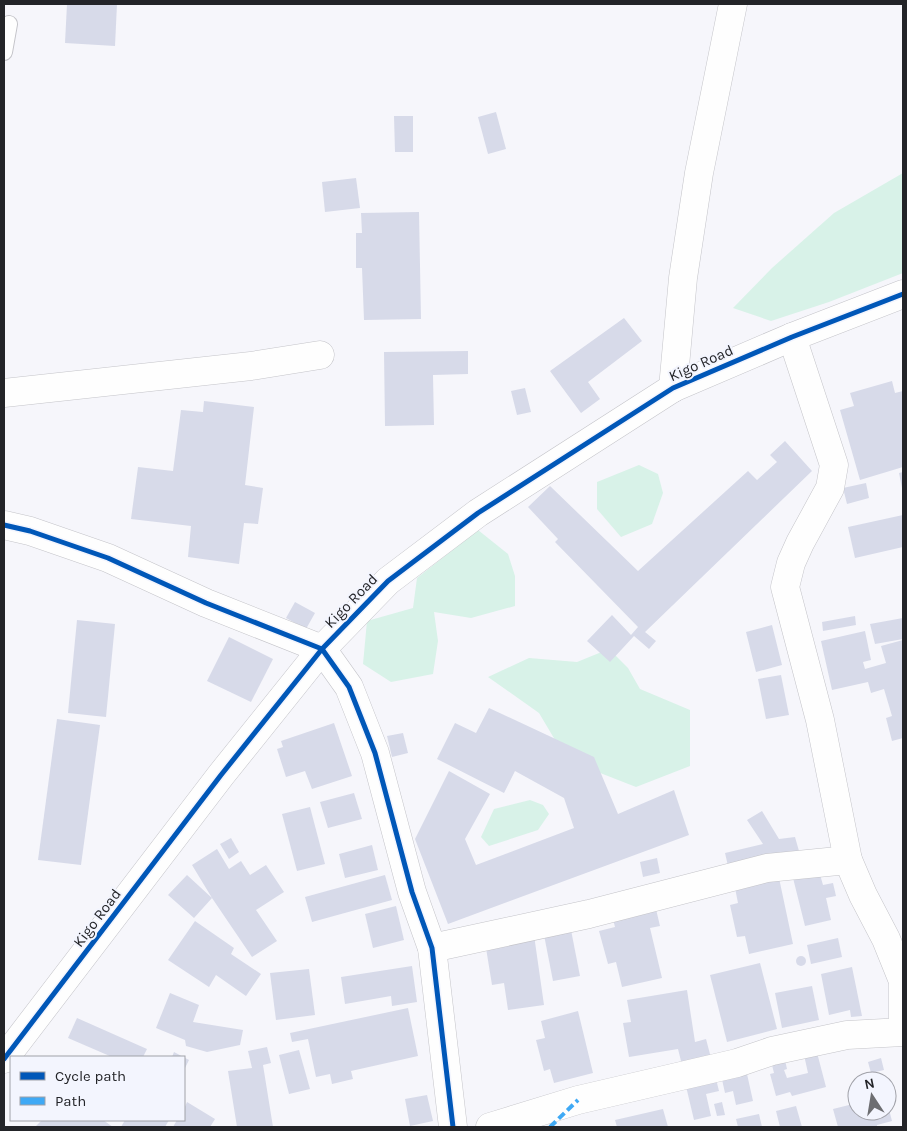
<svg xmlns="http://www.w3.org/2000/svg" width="907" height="1131" font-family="Karla,sans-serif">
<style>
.green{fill:#d8f2e8}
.building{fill:#d7dae9;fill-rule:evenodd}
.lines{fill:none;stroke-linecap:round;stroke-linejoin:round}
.service-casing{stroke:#c4c4c9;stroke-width:18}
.minor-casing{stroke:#c4c4c9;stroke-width:29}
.tertiary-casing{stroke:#c4c4c9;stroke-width:29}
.service{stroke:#fefefe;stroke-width:16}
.minor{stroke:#fefefe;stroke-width:28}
.tertiary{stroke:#fefefe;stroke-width:28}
.quiet{stroke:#3fa9f5;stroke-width:4;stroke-dasharray:8 4;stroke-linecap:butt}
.cycleway-casing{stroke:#f3f5fe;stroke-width:8}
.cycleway{stroke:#0057b8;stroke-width:5}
.labels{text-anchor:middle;stroke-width:4;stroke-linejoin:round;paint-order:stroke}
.street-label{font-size:15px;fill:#232428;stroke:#f3f5fe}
</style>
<rect width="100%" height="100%" fill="#f6f6fb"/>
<g class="green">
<polygon points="903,173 903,273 829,302 771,321 733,308 772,268 834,213"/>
<polygon points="639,465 658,474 663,493 652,524 621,537 597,509 597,482"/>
<polygon points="478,530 508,554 515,576 515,606 471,618 434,612 438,641 433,674 391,682 363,664 367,621 413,608 417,578"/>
<polygon points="609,649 628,668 640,689 690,710 690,766 636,787 567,760 539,713 488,677 529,658 577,662"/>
<polygon points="530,800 543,805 549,814 538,830 489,846 481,837 494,809"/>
</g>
<g class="building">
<polygon points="67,4 117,4 115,46 65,43"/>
<polygon points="496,112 506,149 488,154 478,117"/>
<polygon points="394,116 413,116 413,152 395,152"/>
<polygon points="356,178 360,208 325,212 322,182"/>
<polygon points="419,212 421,319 364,320 362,268 356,268 356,233 362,233 361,213"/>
<polygon points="624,318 642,341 588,382 600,399 581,413 550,371"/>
<polygon points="468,351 468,374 433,375 434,425 385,426 384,352"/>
<polygon points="892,381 895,393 903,391 903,467 860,480 840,410 854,406 850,393"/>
<polygon points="525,388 531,412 517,415 511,391"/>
<polygon points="204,401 254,407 245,485 263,488 258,524 244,523 239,564 188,557 191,526 131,519 138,467 173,471 181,410 203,412"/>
<polygon points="785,441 812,471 645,632 656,641 649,649 634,636 610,662 587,641 612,615 631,635 638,627 555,542 558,539 528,507 550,486 638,571 748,471 757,480 777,462 770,455"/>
<polygon points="903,472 903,488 902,488 899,473"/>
<polygon points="866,483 869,498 847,504 843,488"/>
<polygon points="903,515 903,547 855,558 848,527"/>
<polygon points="295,602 315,613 306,629 286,618"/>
<polygon points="855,616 856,625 823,631 822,622"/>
<polygon points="903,618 903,639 875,644 870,624"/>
<polygon points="77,620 115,624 106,717 68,713"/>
<polygon points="772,625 782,665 756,672 746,632"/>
<polygon points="865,631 871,660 863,662 865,669 886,663 881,646 903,640 903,738 892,741 886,718 892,716 884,689 871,693 868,682 832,690 821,641"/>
<polygon points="229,637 273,659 251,702 207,681"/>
<polygon points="781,675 789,715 766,719 758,679"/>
<polygon points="489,708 594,757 618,814 674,790 689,835 448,924 415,839 449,771 490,794 465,839 476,865 574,828 564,798 515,771 504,793 437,759 455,723 476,733"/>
<polygon points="57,719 100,725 81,865 38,860"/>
<polygon points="334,723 352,776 312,789 305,771 286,777 277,749 283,747 281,741"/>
<polygon points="403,733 408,753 392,757 387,736"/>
<polygon points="354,793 362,819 328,828 320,802"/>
<polygon points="310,807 325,864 297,871 282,814"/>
<polygon points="762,811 779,839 795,837 799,851 728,866 725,853 763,844 747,820"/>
<polygon points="231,838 239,852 229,859 220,844"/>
<polygon points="372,845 378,870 345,878 339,854"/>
<polygon points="217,849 229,869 241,861 250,875 266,865 284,892 256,910 277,941 252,957 212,898 194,918 168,895 187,875 212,898 192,865"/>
<polygon points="657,858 660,873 643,877 640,862"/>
<polygon points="819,871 823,885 833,883 836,896 826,898 831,920 805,926 793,878"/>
<polygon points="385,875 392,900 312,922 305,897"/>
<polygon points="779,878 793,944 749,954 745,936 737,937 730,905 738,903 735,888"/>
<polygon points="655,905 660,926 650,928 662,978 622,987 616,962 608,964 599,931 615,927 612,915"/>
<polygon points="396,906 404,940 373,948 365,914"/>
<polygon points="195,921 234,948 231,954 261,974 246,996 216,975 209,987 168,960"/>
<polygon points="571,930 580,976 553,981 544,935"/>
<polygon points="534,935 544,1005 508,1010 504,983 492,985 486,948"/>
<polygon points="838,938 842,957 811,964 807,945"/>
<circle cx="801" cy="961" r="5"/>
<polygon points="760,963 777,1029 727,1042 710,975"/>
<polygon points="412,966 417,1002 392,1006 391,996 345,1004 341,977"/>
<polygon points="852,967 862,1016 851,1017 850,1010 829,1015 821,974"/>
<polygon points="309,969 315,1015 276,1020 270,973"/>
<polygon points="812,986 819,1020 782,1028 775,993"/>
<polygon points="687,990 695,1042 706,1039 711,1058 682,1065 678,1049 629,1057 623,1023 631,1022 627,1000"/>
<polygon points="170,993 199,1005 193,1022 243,1030 240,1045 207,1052 186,1046 185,1040 156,1028"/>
<polygon points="408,1008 418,1056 351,1071 353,1079 332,1084 330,1074 316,1077 308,1039 292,1042 290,1033"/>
<polygon points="578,1011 593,1073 554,1083 550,1069 544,1071 536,1040 545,1038 541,1021"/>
<polygon points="77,1018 147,1049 143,1057 112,1057 68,1038"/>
<path d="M815 1045 826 1087 792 1096 790 1092 776 1096 770 1074 774 1073 770 1057ZM804 1055 808 1073 787 1078 784 1070 787 1069 785 1060Z"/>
<polygon points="267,1047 271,1063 263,1065 273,1127 237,1127 228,1071 252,1068 248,1051"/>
<polygon points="299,1050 310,1089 289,1094 279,1055"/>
<polygon points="174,1052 189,1060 184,1070 184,1057 172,1057"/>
<polygon points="881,1058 884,1070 871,1073 868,1062"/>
<polygon points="745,1065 753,1101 736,1105 733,1091 725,1093 721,1075"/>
<polygon points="715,1075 719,1091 706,1094 711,1116 694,1120 685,1082"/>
<polygon points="427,1095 433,1121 410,1126 405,1099"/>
<polygon points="187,1102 215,1119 210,1127 173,1127 177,1120 184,1120 184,1109"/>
<polygon points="722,1102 725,1115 717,1116 714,1104"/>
<polygon points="887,1102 892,1121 877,1125 877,1127 838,1127 833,1109 857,1103 857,1111 887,1111"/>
<polygon points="796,1106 802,1127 780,1127 776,1111"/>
<polygon points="663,1109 668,1127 617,1127 615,1120"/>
<polygon points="759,1114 762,1127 738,1127 736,1119"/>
<polygon points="42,1120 103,1120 113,1127 35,1127"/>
<polygon points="125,1120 169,1120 165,1127 121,1127"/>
</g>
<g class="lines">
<defs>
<polyline id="service" points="4,52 9,24"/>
<g id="minor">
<polyline points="792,337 834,465 830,488 800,543 791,563 785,587 820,720 848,860 863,895 886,939 903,981 903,1028"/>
<polyline points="673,388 683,278 699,173 733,4"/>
<polyline points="4,393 251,366 320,355"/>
<polyline points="4,525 30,531 108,558 206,603 322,649 349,687 375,753 412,892 432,948 453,1127"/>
<polyline points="432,948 589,914 767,868 848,860"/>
<polyline points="490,1127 578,1100 737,1063 772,1051 847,1035 903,1032"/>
</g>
<polyline id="tertiary" points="4,1059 221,775 322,649 388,581 478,513 673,388 792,337 903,294"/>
</defs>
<use href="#service" class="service-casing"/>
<use href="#minor" class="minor-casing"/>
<use href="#tertiary" class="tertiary-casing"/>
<use href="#service" class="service"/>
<use href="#minor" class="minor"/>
<use href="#tertiary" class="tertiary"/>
<polyline class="quiet" points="550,1127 578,1100"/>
<defs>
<g id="cycleway">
<polyline points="4,525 30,531 108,558 206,603 322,649 349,687 375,753 412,892 432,948 453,1127"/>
<polyline points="4,1059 221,775 322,649 388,581 478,513 673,388 792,337 903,294"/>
</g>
</defs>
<use href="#cycleway" class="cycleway-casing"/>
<use href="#cycleway" class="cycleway"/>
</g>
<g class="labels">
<g class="street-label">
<text transform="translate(701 363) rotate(-24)" y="5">Kigo Road</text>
<text transform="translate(351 601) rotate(-46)" y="5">Kigo Road</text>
<text transform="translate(97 918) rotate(-53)" y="5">Kigo Road</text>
</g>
</g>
<rect width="907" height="1131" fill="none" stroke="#232428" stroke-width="10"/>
<rect x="10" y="1056" width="175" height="65" fill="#f3f5fe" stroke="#a0a1a8"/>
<rect x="20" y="1072" width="25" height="8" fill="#0057b8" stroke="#a0a1a8"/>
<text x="55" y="1081" font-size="15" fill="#232428">Cycle path</text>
<rect x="20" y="1097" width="25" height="8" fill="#3fa9f5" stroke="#a0a1a8"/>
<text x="55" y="1106" font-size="15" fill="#232428">Path</text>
<g transform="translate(872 1096) rotate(348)"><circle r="24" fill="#f3f5fe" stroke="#a0a1a8"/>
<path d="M0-4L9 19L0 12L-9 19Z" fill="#6d6e72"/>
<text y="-8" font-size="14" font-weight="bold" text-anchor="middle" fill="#232428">N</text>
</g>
</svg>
